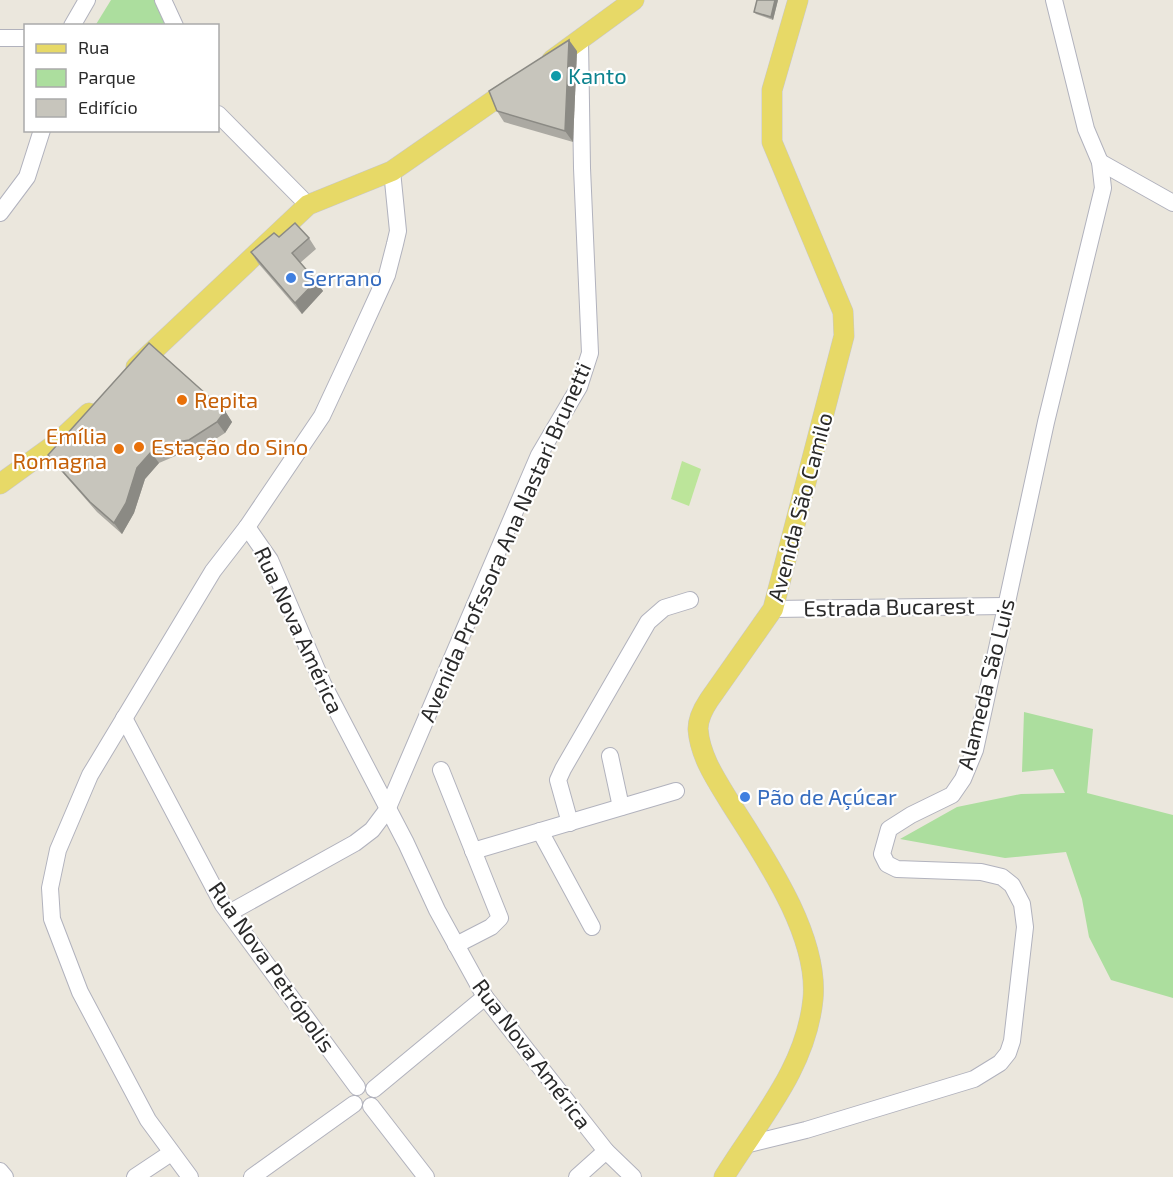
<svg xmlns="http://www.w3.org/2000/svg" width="1173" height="1177" font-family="'Exo 2',sans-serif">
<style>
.green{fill:#acde9e}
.pitch{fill:#bce59a}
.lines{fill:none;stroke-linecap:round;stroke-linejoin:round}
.minor-casing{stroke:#b1b2bd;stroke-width:18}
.major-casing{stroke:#c8c8c8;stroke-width:21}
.minor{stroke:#fff;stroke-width:16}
.major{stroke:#e7d967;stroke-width:20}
.wall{fill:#aba9a2}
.shaded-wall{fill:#8b8a84}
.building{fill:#c7c5bc;stroke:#8b8a84;stroke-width:1.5}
.culture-dot{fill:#0f9aa8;stroke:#fff;stroke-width:2}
.shop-dot{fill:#3f7fe0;stroke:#fff;stroke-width:2}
.food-dot{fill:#e8710a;stroke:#fff;stroke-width:2}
.labels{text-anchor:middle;stroke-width:4.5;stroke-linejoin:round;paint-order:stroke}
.culture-label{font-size:22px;fill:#0d838f;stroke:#fff;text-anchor:start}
.shop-label{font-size:22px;fill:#366cbe;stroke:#fff;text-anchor:start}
.food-label{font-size:22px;fill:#c56008;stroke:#fff;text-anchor:start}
.street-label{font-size:22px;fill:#2a2a2a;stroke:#fff}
</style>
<rect width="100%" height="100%" fill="#ebe7dd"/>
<g class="green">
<polygon points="111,0 155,0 169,26 95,26"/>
<polygon points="1024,712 1093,729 1087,793 1173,815 1173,998 1111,980 1089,937 1082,899 1066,852 1005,858 900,839 957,807 1021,794 1065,793 1053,769 1022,772"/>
</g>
<polygon class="pitch" points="682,461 701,469 689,506 671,499"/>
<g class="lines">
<defs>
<g id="minor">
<polyline points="163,0 175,26"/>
<polyline points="72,26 87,0"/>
<polyline points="0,38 26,38"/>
<polyline points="218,114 308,205"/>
<polyline points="1100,162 1173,203"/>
<polyline points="0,213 27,177 42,130"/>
<polyline points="247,527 270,560 323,684 406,843 437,910 485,997 606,1151 633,1177"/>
<polyline points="773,609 1005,606"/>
<polyline points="124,718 223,905 357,1087"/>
<polyline points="610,756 621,807"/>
<polyline points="441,770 500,918 491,927 456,945"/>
<polyline points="570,823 558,780 563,769 648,622 664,608 690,600"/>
<polyline points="540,831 592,927"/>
<polyline points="473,851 676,791"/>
<polyline points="229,913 355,843 372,830 387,810 539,455 579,387 590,353 582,168 580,40"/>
<polyline points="374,1089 485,997"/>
<polyline points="371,1106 426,1177"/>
<polyline points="745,1145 806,1130 974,1079 1000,1063 1008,1053 1012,1041 1025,927 1022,904 1012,885 1002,877 981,872 897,869 887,864 882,854 889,829 911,815 952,795 963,779 975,750 1046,422 1103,188 1100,162 1086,129 1054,0"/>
<polyline points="0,1171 5,1177"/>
<polyline points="135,1177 171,1153"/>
<polyline points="190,1177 148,1120 80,992 52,919 50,888 58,850 90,775 213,571 247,527 322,416 350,356 387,275 395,244 398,231 392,171"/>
<polyline points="252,1177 354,1104"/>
<polyline points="577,1177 606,1151"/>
</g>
<g id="major">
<polyline points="552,60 634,0"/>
<polyline points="136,367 308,205 392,171 513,87"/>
<polyline points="0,484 58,442 89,413"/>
<path d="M724 1177C759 1120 806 1069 813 999 819 935 764 856 731 804 717 781 700 757 698 729 698 718 703 709 709 700L773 609 844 336 843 312 772 142V90L798 0"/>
</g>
</defs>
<use href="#minor" class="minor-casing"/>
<use href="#major" class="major-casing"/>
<use href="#minor" class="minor"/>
<use href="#major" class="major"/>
</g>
<g class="wall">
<polygon points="778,0 773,20 756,14 754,12"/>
<polygon points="577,51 573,142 504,122 497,111"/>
<polygon points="279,237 309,238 316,249 300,263 323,291 302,314 258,263 251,252"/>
<polygon points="225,411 232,422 225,433 197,451 180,454 159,463 145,479 134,513 122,534 97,512 56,465 48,455"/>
</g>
<g class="shaded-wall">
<polygon points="775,0 778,0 773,20 771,17"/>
<polygon points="569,40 577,51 573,142 565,131"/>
<polygon points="316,281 323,291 302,314 295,303"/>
<polygon points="225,411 232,422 225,433 217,422"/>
<polygon points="151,452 159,463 145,479 134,513 122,534 114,523 137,468"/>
</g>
<g class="building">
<polygon points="757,0 775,0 771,17 754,12"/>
<polygon points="569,40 565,131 497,111 489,91"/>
<polygon points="295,223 309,238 292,253 316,281 295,303 251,252 274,233 279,237"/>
<polygon points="149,343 225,411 217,422 189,440 172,443 151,452 137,468 126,503 114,523 90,502 48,455"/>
</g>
<circle class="culture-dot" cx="556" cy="76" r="6"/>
<g class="shop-dot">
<circle cx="291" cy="278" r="6"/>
<circle cx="745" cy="797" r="6"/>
</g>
<g class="food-dot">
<circle cx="182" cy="400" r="6"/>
<circle cx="139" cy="447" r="6"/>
<circle cx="119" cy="449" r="6"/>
</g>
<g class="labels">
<g class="culture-label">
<text x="568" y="84">Kanto</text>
</g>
<g class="shop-label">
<text x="303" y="286">Serrano</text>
<text x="757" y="805">Pão de Açúcar</text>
</g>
<g class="food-label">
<text x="194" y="408">Repita</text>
<text x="107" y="444" text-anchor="end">Emília<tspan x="107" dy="25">Romagna</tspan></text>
<text x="151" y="455">Estação do Sino</text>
</g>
<g class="street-label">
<text transform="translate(800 507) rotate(-75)" y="8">Avenida São Camilo</text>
<text transform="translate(505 542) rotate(-66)" y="8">Avenida Profssora Ana Nastari Brunetti</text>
<text transform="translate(889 607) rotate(-1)" y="8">Estrada Bucarest</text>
<text transform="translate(299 630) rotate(65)" y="8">Rua Nova América</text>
<text transform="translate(986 684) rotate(-76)" y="8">Alameda São Luis</text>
<text transform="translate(272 967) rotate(55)" y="8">Rua Nova Petrópolis</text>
<text transform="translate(532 1054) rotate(53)" y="8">Rua Nova América</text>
</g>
</g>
<rect x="24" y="24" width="195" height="108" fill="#ffffff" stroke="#aaaaaa" stroke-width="1.5"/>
<rect x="36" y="44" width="30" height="9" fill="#e7d967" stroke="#aaaaaa" stroke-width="1.5"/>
<text x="78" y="54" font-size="18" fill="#2a2a2a">Rua</text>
<rect x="36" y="69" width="30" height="18" fill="#acde9e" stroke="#aaaaaa" stroke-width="1.5"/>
<text x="78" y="84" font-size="18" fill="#2a2a2a">Parque</text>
<rect x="36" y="99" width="30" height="18" fill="#c7c5bc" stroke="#aaaaaa" stroke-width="1.5"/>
<text x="78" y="114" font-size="18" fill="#2a2a2a">Edifício</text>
</svg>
